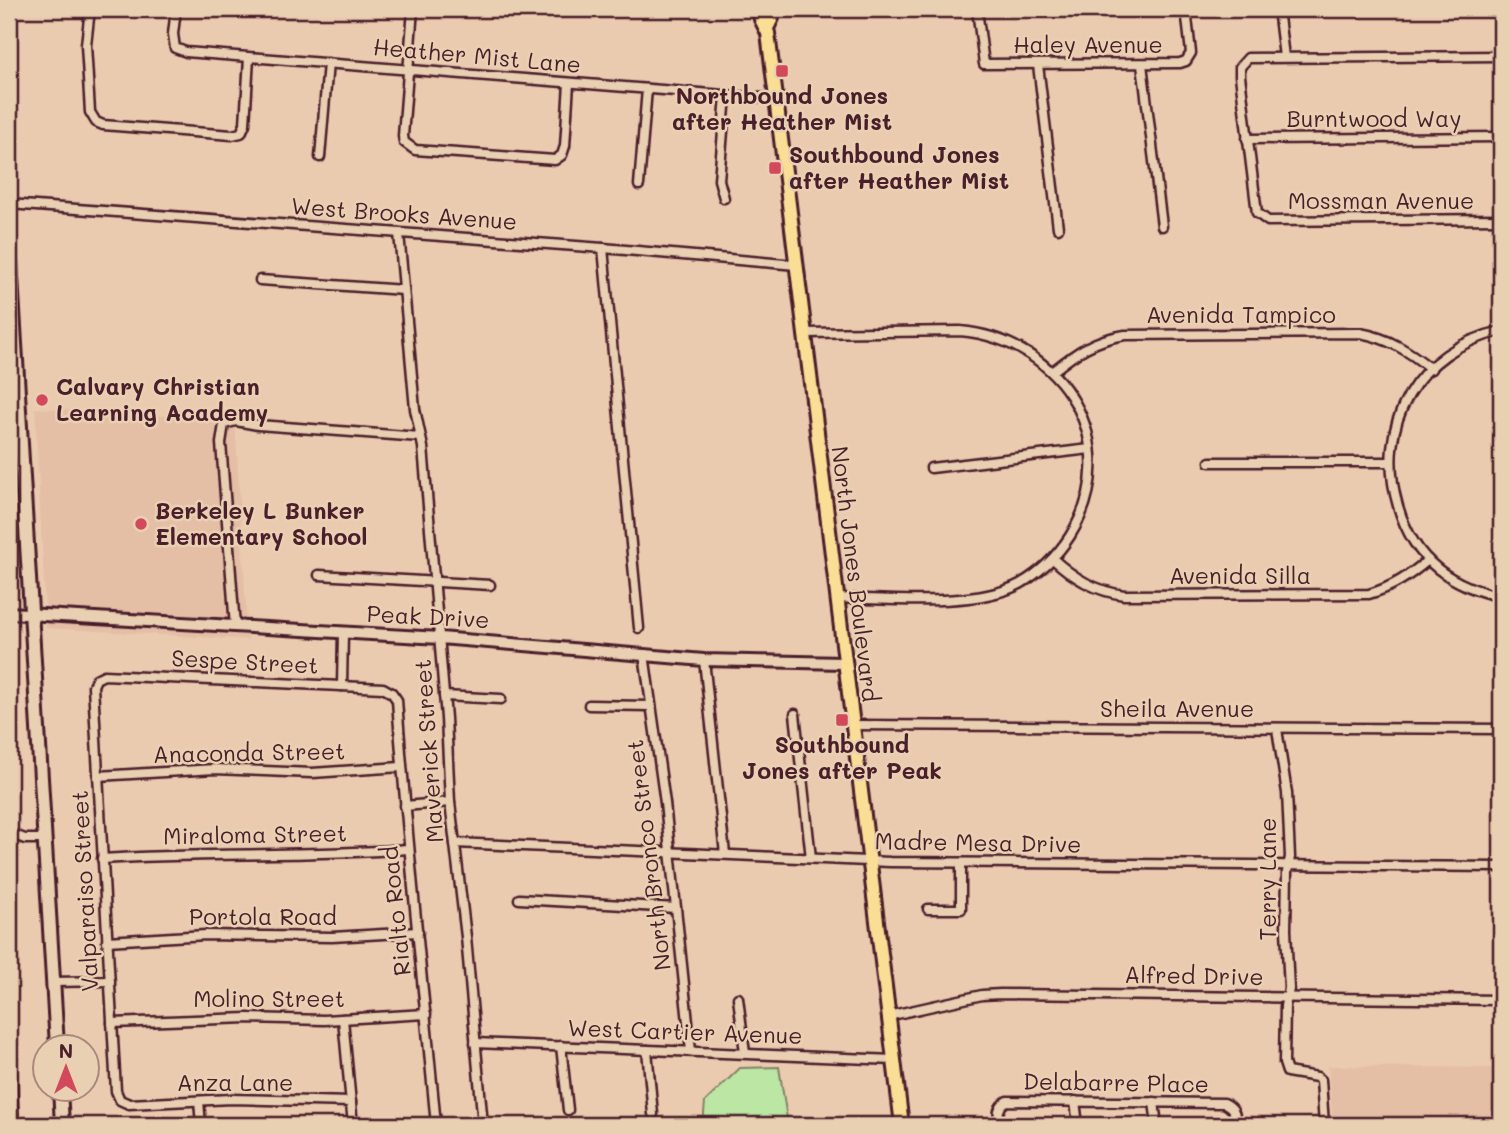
<svg xmlns="http://www.w3.org/2000/svg" width="1510" height="1134" font-family="Mali,sans-serif">
<style>
.built{fill:#e5bea6}
.green{fill:#bbe6a3;stroke:#828267;stroke-width:2}
.lines{fill:none;stroke-linecap:round;stroke-linejoin:round}
.minor-casing{stroke:#4a1f2b;stroke-width:13}
.tertiary-casing{stroke:#4a1f2b;stroke-width:16}
.secondary-casing{stroke:#4a1f2b;stroke-width:18}
.primary-casing{stroke:#4a1f2b;stroke-width:18}
.minor{stroke:#ead0b2;stroke-width:8}
.tertiary{stroke:#ead0b2;stroke-width:10}
.secondary{stroke:#ead0b2;stroke-width:12}
.primary{stroke:#fbde96;stroke-width:12}
.poi-dot{fill:#d1495b;stroke:#ead0b2;stroke-width:2.5}
.labels{text-anchor:middle;stroke-width:5;stroke-linejoin:round;paint-order:stroke}
.street-label{font-size:23px;fill:#4a1f2b;stroke:#ead0b2}
.poi-label{font-size:23px;font-weight:bold;fill:#4a1f2b;stroke:#ead0b2;text-anchor:start}
</style>
<rect width="100%" height="100%" fill="#ebcbb0"/>
<filter id="ink" filterUnits="userSpaceOnUse"><feTurbulence type="fractalNoise" baseFrequency=".0143" numOctaves="2"/><feDisplacementMap in="SourceGraphic" scale="14" xChannelSelector="R" yChannelSelector="G"/><feConvolveMatrix kernelMatrix="1 2 1 2 8 2 1 2 1" color-interpolation-filters="sRGB"/></filter>
<g filter="url(#ink)">
<g class="built">
<polygon points="35,408 235,420 248,640 46,628"/>
<polygon points="1328,1066 1501,1068 1501,1125 1333,1125"/>
</g>
<polygon class="green" points="779,1067 788,1125 703,1125 705,1102 740,1068"/>
<g class="lines">
<defs>
<g id="minor">
<polyline points="90,9 86,45 90,112 96,122 103,125 232,135 241,133 245,124 249,58"/>
<polyline points="176,9 173,34 175,48 186,52 776,99"/>
<polyline points="413,9 403,136 404,142 415,150 555,160 562,155 565,146 569,83"/>
<polyline points="977,9 984,64 1180,63 1186,61 1191,53 1186,9"/>
<polyline points="1278,9 1284,57"/>
<polyline points="1501,56 1248,58 1240,67 1240,76 1257,213 1268,221 1501,219"/>
<polyline points="1142,64 1162,226"/>
<polyline points="1038,65 1058,228"/>
<polyline points="1247,139 1501,137"/>
<polyline points="320,157 328,63"/>
<polyline points="639,185 647,89"/>
<polyline points="724,198 719,180 726,95"/>
<polyline points="9,204 603,248 796,265"/>
<polyline points="399,233 415,409 423,447 446,718 450,802 466,937 483,1125"/>
<polyline points="603,248 639,628"/>
<polyline points="260,280 404,290"/>
<path d="M1501 331C1417 350 1374 424 1398 506 1405 530 1418 553 1438 569 1457 584 1478 591 1501 597"/>
<path d="M804 333 960 331C1063 340 1127 445 1070 536 1057 556 1041 572 1020 584 975 608 888 599 836 598"/>
<path d="M1053 371C1077 352 1093 340 1125 335L1360 333C1388 338 1409 351 1431 369"/>
<polyline points="1210,462 1390,462"/>
<polyline points="931,468 1090,449"/>
<path d="M1053 559C1074 578 1095 591 1124 595L1369 594C1393 587 1409 576 1428 560"/>
<polyline points="319,575 490,585"/>
<polyline points="235,627 221,443 224,424 236,421 258,425 420,437"/>
<polyline points="644,654 665,803 691,1051"/>
<polyline points="704,660 725,854"/>
<polyline points="342,686 343,633"/>
<polyline points="444,696 501,699"/>
<polyline points="589,705 650,706"/>
<polyline points="795,714 811,858"/>
<polyline points="852,725 1501,729"/>
<polyline points="1277,729 1287,793 1290,857 1287,872 1286,930 1289,989 1285,1006 1284,1063 1287,1072 1317,1077 1321,1080 1324,1125"/>
<polyline points="98,776 215,769 312,773 401,767"/>
<polyline points="405,806 450,802"/>
<polyline points="9,833 25,839 45,839"/>
<polyline points="455,843 890,862 1501,867"/>
<path d="M102 859C204 852 306 857 408 849"/>
<polyline points="519,899 676,908"/>
<polyline points="928,909 961,909 961,863"/>
<polyline points="107,941 206,935 332,937 418,932"/>
<polyline points="53,982 110,981"/>
<polyline points="738,998 745,1053"/>
<polyline points="888,1016 982,995 1001,994 1501,1000"/>
<polyline points="343,1019 353,1125"/>
<polyline points="112,1023 248,1018 324,1020 426,1014"/>
<polyline points="475,1043 894,1060"/>
<polyline points="561,1046 568,1110"/>
<polyline points="647,1050 653,1114"/>
<polyline points="9,1067 11,1072 14,1125"/>
<polyline points="199,1101 201,1125"/>
<polyline points="1075,1101 1078,1125"/>
<path d="M351 1102 231 1099 129 1104 120 1100 116 1091 93 686 96 679 104 675 383 688 392 693 397 700C407 842 423 984 436 1125"/>
<polyline points="1154,1102 1157,1125"/>
<path d="M999 1125C998 1114 997 1107 1007 1101L1224 1103C1235 1108 1235 1114 1237 1125"/>
</g>
<polyline id="tertiary" points="9,613 440,638 704,660 844,663"/>
<g id="secondary">
<polyline points="9,243 57,1046"/>
<polyline points="60,1088 62,1125"/>
</g>
<g id="primary">
<polyline points="759,9 761,19 768,33 902,1125"/>
<polyline points="767,28 772,18 771,9"/>
</g>
</defs>
<use href="#minor" class="minor-casing"/>
<use href="#tertiary" class="tertiary-casing"/>
<use href="#secondary" class="secondary-casing"/>
<use href="#primary" class="primary-casing"/>
<use href="#minor" class="minor"/>
<use href="#tertiary" class="tertiary"/>
<use href="#secondary" class="secondary"/>
<use href="#primary" class="primary"/>
</g>
</g>
<g class="poi-dot">
<rect x="775" y="64" width="14" height="14" rx="3.5"/>
<rect x="768" y="161" width="14" height="14" rx="3.5"/>
<circle cx="42" cy="400" r="7"/>
<circle cx="141" cy="524" r="7"/>
<rect x="835" y="713" width="14" height="14" rx="3.5"/>
</g>
<g class="labels">
<g class="street-label">
<text x="1088" y="53">Haley Avenue</text>
<text transform="translate(477 56) rotate(5)" y="8">Heather Mist Lane</text>
<text x="1374" y="127">Burntwood Way</text>
<text x="1381" y="209">Mossman Avenue</text>
<text transform="translate(404 214) rotate(4)" y="8">West Brooks Avenue</text>
<text x="1241" y="323">Avenida Tampico</text>
<text transform="translate(855 574) rotate(83)" y="8">North Jones Boulevard</text>
<text x="1240" y="584">Avenida Silla</text>
<text transform="translate(428 617) rotate(3)" y="8">Peak Drive</text>
<text transform="translate(245 662) rotate(3)" y="8">Sespe Street</text>
<text x="1177" y="717">Sheila Avenue</text>
<text transform="translate(429 751) rotate(-94)" y="8">Maverick Street</text>
<text transform="translate(249 753) rotate(-1)" y="8">Anaconda Street</text>
<text transform="translate(255 835) rotate(-1)" y="8">Miraloma Street</text>
<text transform="translate(978 843) rotate(1)" y="8">Madre Mesa Drive</text>
<text transform="translate(649 855) rotate(-97)" y="8">North Bronco Street</text>
<text transform="translate(1268 879) rotate(-90)" y="8">Terry Lane</text>
<text transform="translate(85 891) rotate(-93)" y="8">Valparaiso Street</text>
<text transform="translate(396 911) rotate(-96)" y="8">Rialto Road</text>
<text x="263" y="925">Portola Road</text>
<text transform="translate(1194 976) rotate(1)" y="8">Alfred Drive</text>
<text x="269" y="1007">Molino Street</text>
<text transform="translate(685 1032) rotate(2)" y="8">West Cartier Avenue</text>
<text x="235" y="1091">Anza Lane</text>
<text transform="translate(1116 1083) rotate(1)" y="8">Delabarre Place</text>
</g>
<g class="poi-label">
<text x="782" y="104" text-anchor="middle">Northbound Jones<tspan x="782" dy="26">after Heather Mist</tspan></text>
<text x="789" y="163">Southbound Jones<tspan x="789" dy="26">after Heather Mist</tspan></text>
<text x="56" y="395">Calvary Christian<tspan x="56" dy="26">Learning Academy</tspan></text>
<text x="155" y="519">Berkeley L Bunker<tspan x="155" dy="26">Elementary School</tspan></text>
<text x="842" y="753" text-anchor="middle">Southbound<tspan x="842" dy="26">Jones after Peak</tspan></text>
</g>
</g>
<rect width="1510" height="1134" fill="none" stroke="#ead0b2" stroke-width="35"/>
<rect x="18" y="18" width="1475" height="1099" fill="none" stroke="#4a1f2b" stroke-width="2.5" filter="url(#ink)"/>
<g transform="translate(66 1068)"><circle r="33" fill="#ead0b2" stroke="#aa897c" stroke-width="2"/>
<path d="M0-5L12 26L0 18L-12 26Z" fill="#d1495b"/>
<text y="-10" font-size="19" font-weight="bold" text-anchor="middle" fill="#4a1f2b">N</text>
</g>
</svg>
